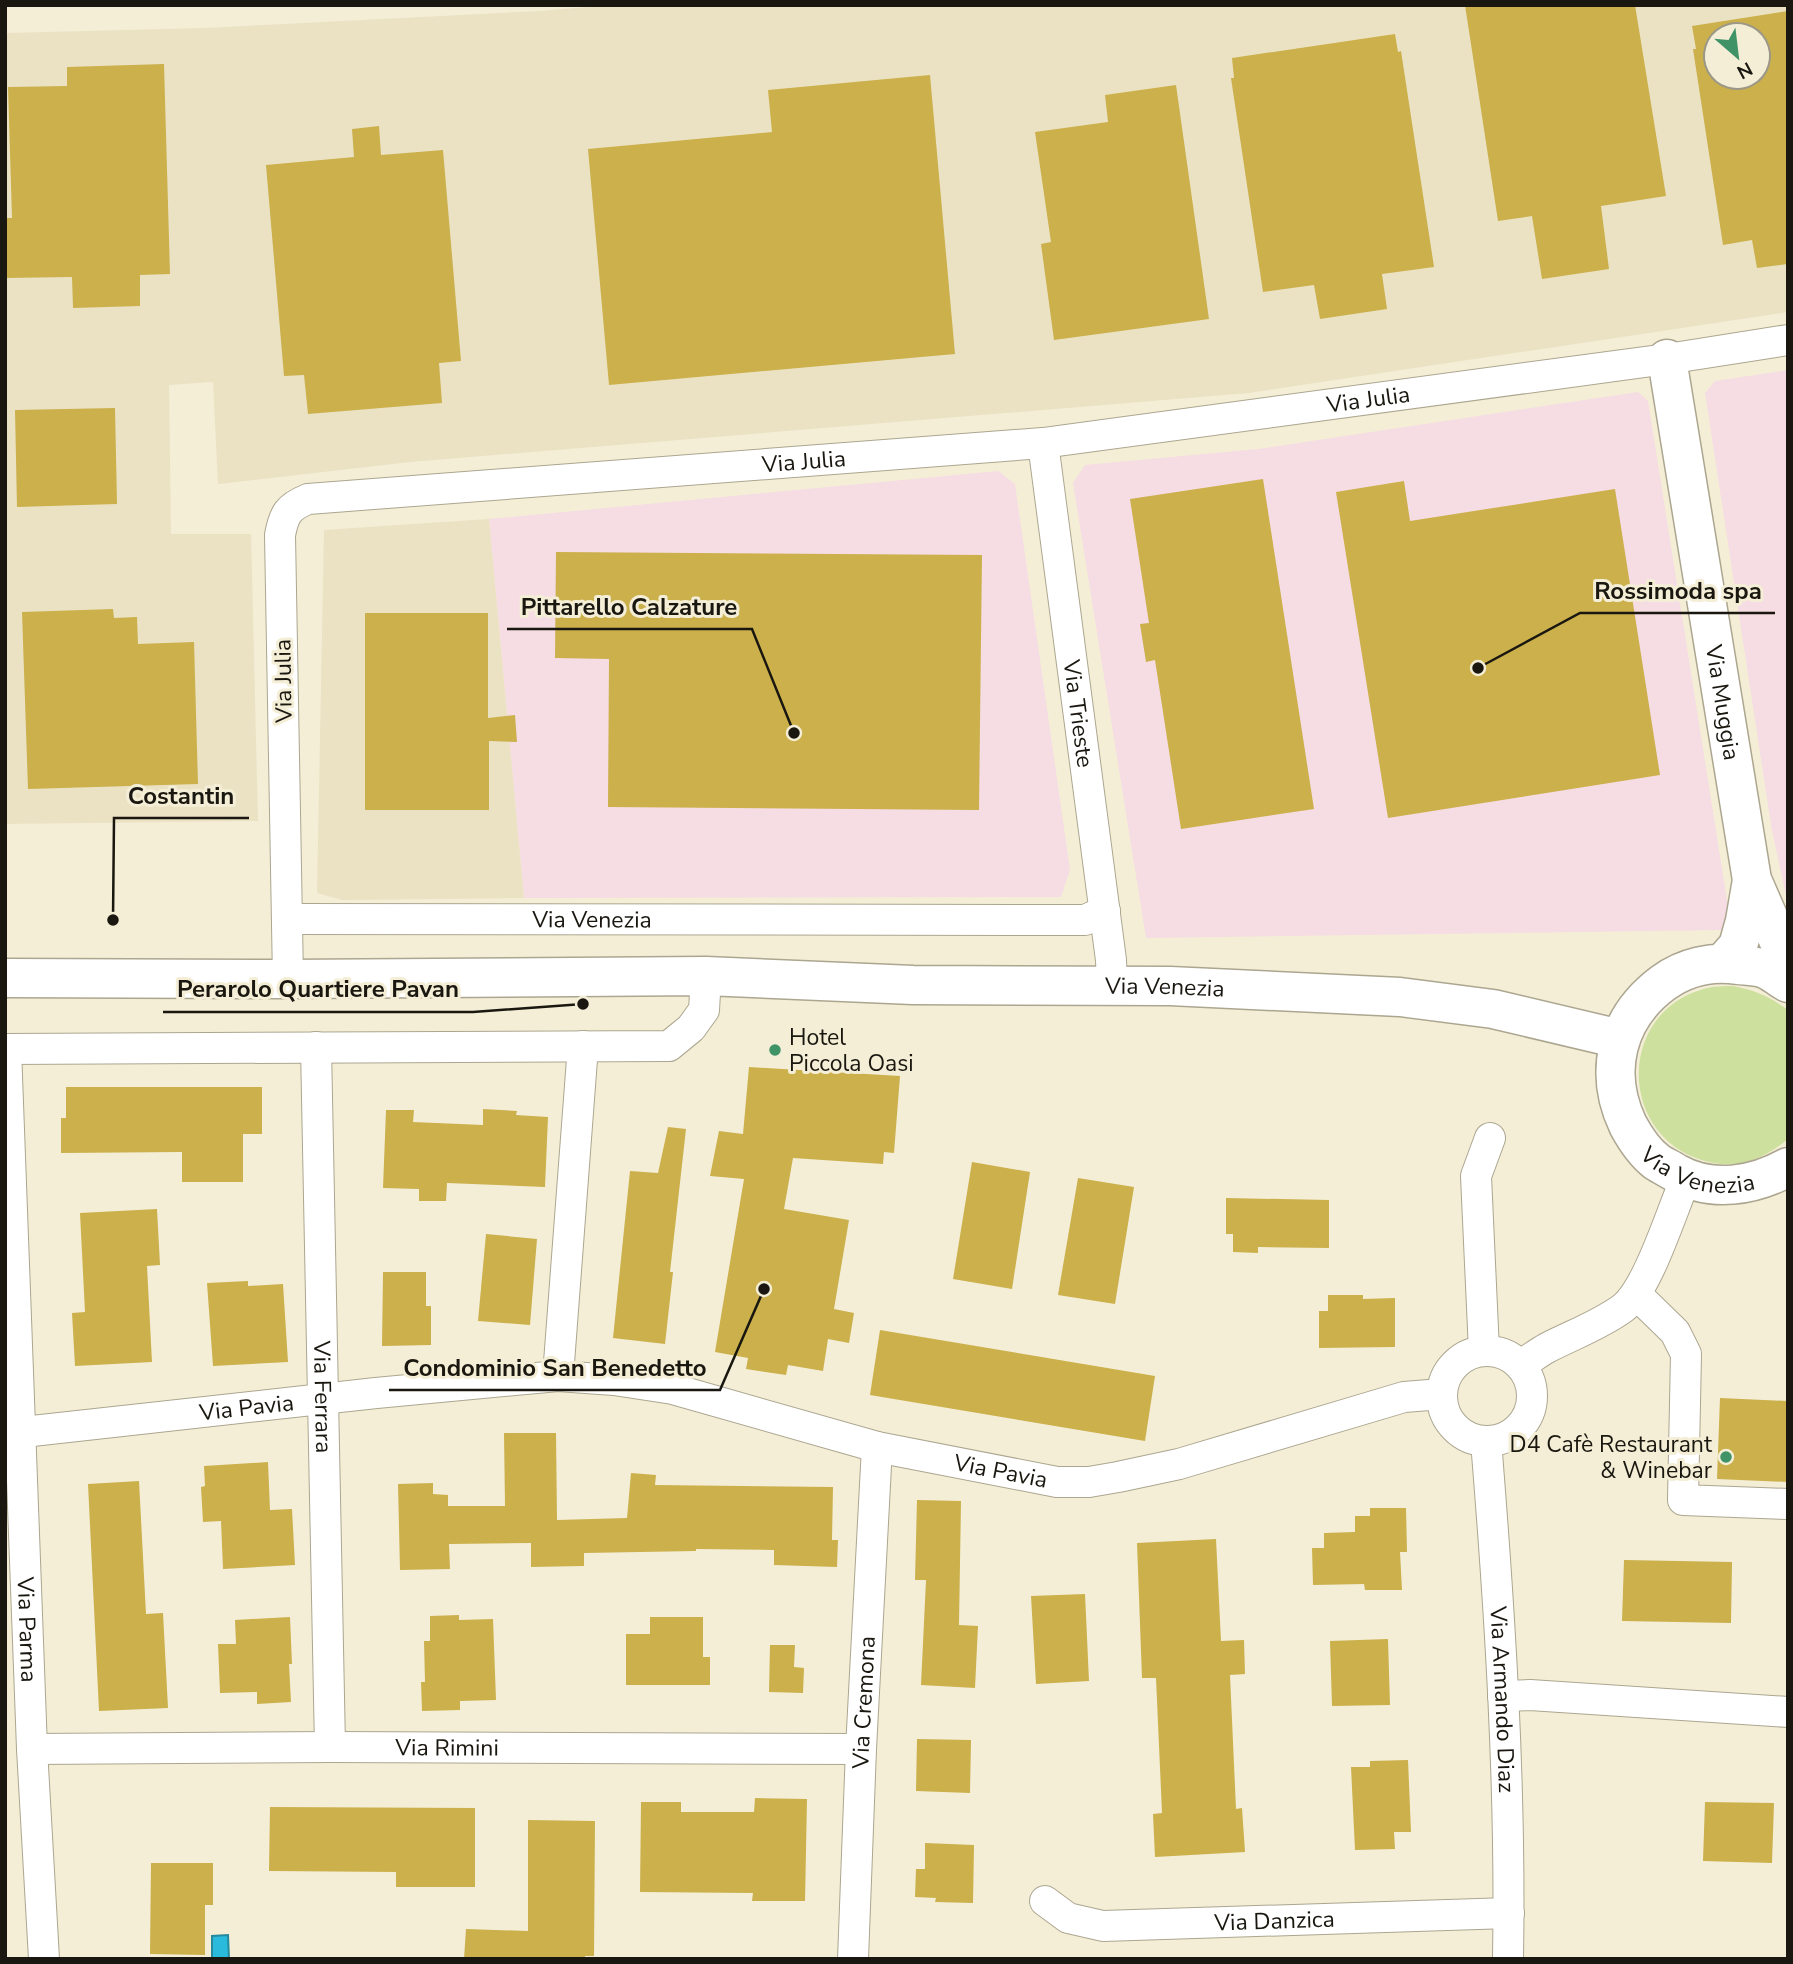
<svg xmlns="http://www.w3.org/2000/svg" width="1793" height="1964" font-family="'Nunito Sans',sans-serif">
<style>
.commercial{fill:#f6dce3}
.built{fill:#ebe2c4;fill-rule:evenodd}
.green{fill:#cde09d}
.water{fill:#2abbdc;stroke:#258a9e;stroke-width:2}
.building{fill:#cbb04b;fill-rule:evenodd}
.lines{fill:none;stroke-linecap:round;stroke-linejoin:round}
.street-casing{stroke:#aca690;stroke-width:32}
.secondary-casing{stroke:#aca690;stroke-width:41}
.primary-casing{stroke:#aca690;stroke-width:41}
.street{stroke:#fff;stroke-width:30}
.secondary{stroke:#fff;stroke-width:38}
.primary{stroke:#fff;stroke-width:38}
.poi-dot{fill:#3f9366;stroke:#f4eed7;stroke-width:2.5}
.labels{text-anchor:middle;stroke-width:6;stroke-linejoin:round;paint-order:stroke}
.street-label{font-size:23px;fill:#19170f;stroke:#f4eed7}
.poi-label{font-size:23px;fill:#19170f;stroke:#f4eed7;text-anchor:start}
.leader{fill:none;stroke:#19170f;stroke-width:2.5}
.callout-dot{fill:#19170f;stroke:#f4eed7;stroke-width:2.5}
.callout-label{font-size:24px;text-anchor:middle;font-weight:bold;fill:#19170f;stroke:#f4eed7;stroke-width:6;stroke-linejoin:round;paint-order:stroke}
</style>
<rect width="100%" height="100%" fill="#f4eed7"/>
<g class="commercial">
<polygon points="1788,370 1788,904 1772,831 1705,393 1715,381"/>
<polygon points="1638,392 1648,401 1730,919 1723,930 1146,938 1073,483 1085,465 1258,449"/>
<polygon points="998,471 1015,484 1070,870 1061,897 524,898 489,519"/>
</g>
<g class="built">
<path d="M612 5H1788V312L1249 393 410 462 218 484 213 382 169 385 171 534H251L258 821 5 824V33L205 28 539 11ZM1716 35H1758V77H1716Z"/>
<polygon points="489,519 524,898 342,900 317,893 324,530"/>
</g>
<path class="green" d="M1733 986C1755 990 1770 997 1788 1010V1139C1767 1157 1742 1168 1714 1163 1615 1145 1613 1006 1712 987 1719 986 1726 986 1733 986Z"/>
<polygon class="water" points="228,1935 229,1959 212,1959 212,1936"/>
<g class="building">
<polygon points="1465,5 1635,5 1666,196 1601,206 1609,269 1542,279 1532,216 1498,221"/>
<path d="M1788 11V264L1757 268 1752 240 1723 245 1693 49H1696L1692 26ZM1716 35H1758V77H1716Z"/>
<polygon points="1395,34 1398,52 1401,51 1434,267 1382,274 1387,309 1320,319 1314,285 1263,292 1231,78 1234,78 1232,58"/>
<polygon points="164,64 170,274 140,275 140,306 73,308 72,277 5,278 5,218 12,218 8,87 67,86 67,67"/>
<polygon points="930,75 955,354 609,385 588,149 772,132 768,90"/>
<polygon points="1176,85 1209,319 1054,340 1041,244 1051,242 1035,132 1108,122 1105,95"/>
<polygon points="379,126 381,155 443,150 461,361 439,363 442,403 308,414 304,375 284,376 266,165 354,157 352,129"/>
<polygon points="115,408 117,504 17,507 15,410"/>
<polygon points="1263,479 1314,809 1181,829 1155,660 1146,662 1140,624 1149,623 1130,499"/>
<polygon points="1404,481 1410,521 1615,489 1660,775 1388,818 1336,492"/>
<polygon points="556,552 982,555 979,810 608,807 609,659 555,658"/>
<polygon points="113,609 114,618 137,617 138,644 194,642 198,784 28,789 22,612"/>
<polygon points="365,613 488,613 488,718 515,715 517,742 489,741 489,810 365,810"/>
<polygon points="749,1067 900,1076 894,1153 884,1152 883,1164 793,1158 784,1209 849,1220 834,1309 854,1313 849,1343 828,1339 823,1371 788,1365 786,1375 746,1369 748,1358 715,1352 744,1179 710,1176 719,1131 743,1134"/>
<polygon points="66,1087 262,1087 262,1134 243,1134 243,1182 182,1182 182,1152 61,1153 61,1118 66,1118"/>
<polygon points="483,1109 517,1111 516,1115 548,1117 545,1187 447,1183 446,1201 419,1201 419,1189 383,1188 386,1110 414,1110 413,1122 483,1125"/>
<polygon points="668,1127 686,1129 670,1272 673,1272 665,1344 613,1338 630,1171 658,1173"/>
<polygon points="972,1162 1030,1172 1012,1289 953,1279"/>
<polygon points="1078,1178 1134,1187 1115,1304 1058,1295"/>
<polygon points="1226,1198 1329,1200 1329,1248 1258,1247 1258,1253 1233,1252 1233,1234 1226,1234"/>
<polygon points="157,1209 160,1265 147,1266 152,1362 75,1366 72,1313 85,1312 80,1213"/>
<polygon points="486,1234 537,1239 530,1325 478,1321"/>
<polygon points="383,1272 426,1272 426,1306 431,1306 431,1345 382,1346"/>
<polygon points="248,1281 248,1286 283,1284 288,1362 213,1366 207,1283"/>
<polygon points="1328,1295 1363,1295 1363,1299 1395,1298 1395,1347 1319,1348 1319,1311 1328,1311"/>
<polygon points="880,1330 1155,1376 1145,1441 870,1395"/>
<polygon points="1720,1398 1788,1401 1788,1482 1717,1479"/>
<polygon points="504,1433 556,1433 557,1520 627,1518 631,1473 656,1475 655,1485 833,1487 832,1540 838,1540 837,1567 774,1565 774,1550 696,1549 696,1551 584,1553 584,1566 531,1567 531,1543 449,1544 450,1569 400,1570 398,1484 433,1483 433,1494 448,1495 448,1506 505,1506"/>
<polygon points="268,1462 270,1510 292,1509 295,1565 223,1569 221,1521 203,1522 201,1487 205,1486 204,1466"/>
<polygon points="139,1481 146,1614 163,1613 168,1708 99,1711 88,1484"/>
<polygon points="917,1500 961,1501 959,1625 978,1626 975,1688 921,1685 926,1580 915,1580"/>
<polygon points="1370,1508 1406,1508 1407,1552 1400,1552 1402,1590 1365,1590 1364,1584 1313,1585 1312,1548 1324,1548 1324,1533 1355,1532 1355,1516 1370,1516"/>
<polygon points="1216,1539 1221,1641 1244,1640 1245,1674 1230,1675 1236,1809 1242,1808 1245,1852 1155,1857 1153,1814 1162,1813 1156,1678 1142,1678 1137,1543"/>
<polygon points="1624,1560 1732,1562 1731,1623 1622,1621"/>
<polygon points="1085,1594 1089,1681 1036,1684 1031,1596"/>
<polygon points="459,1615 459,1620 493,1619 496,1700 460,1701 460,1710 422,1711 421,1682 425,1682 424,1641 430,1641 430,1616"/>
<polygon points="290,1617 292,1664 289,1664 291,1702 257,1704 257,1692 220,1693 218,1644 236,1644 235,1620"/>
<polygon points="650,1617 703,1617 703,1657 710,1657 710,1685 626,1685 626,1634 650,1634"/>
<polygon points="1388,1639 1390,1705 1332,1706 1330,1641"/>
<polygon points="770,1645 795,1645 794,1667 804,1668 803,1693 769,1692"/>
<polygon points="917,1739 971,1740 970,1793 916,1791"/>
<polygon points="1408,1760 1411,1832 1394,1832 1395,1849 1355,1850 1351,1767 1370,1767 1370,1761"/>
<polygon points="755,1798 807,1799 805,1901 752,1901 753,1893 640,1892 641,1802 681,1802 681,1812 754,1812"/>
<polygon points="1705,1802 1774,1803 1772,1863 1703,1861"/>
<polygon points="270,1807 475,1808 475,1887 396,1887 396,1872 269,1871"/>
<polygon points="528,1820 595,1821 594,1956 585,1956 585,1959 464,1959 466,1929 528,1931"/>
<polygon points="925,1843 974,1845 973,1903 935,1902 936,1898 915,1897 916,1869 925,1869"/>
<polygon points="151,1863 213,1863 213,1905 205,1905 205,1955 150,1954"/>
</g>
<g class="lines">
<defs>
<g id="street">
<path id="s1" d="M1043 443 1111 960 1112 986"/>
<path id="s2" d="M288 919 1085 920 1105 911"/>
<path id="s3" d="M288 979 280 535C284 514 288 507 308 499L1043 443 1667 359 1788 340"/>
<path id="s4" d="M316 1047 330 1747"/>
<polyline points="5,1049 669,1046 691,1028 704,1010 706,976"/>
<path id="s5" d="M6 1049 32 1749 44 1959"/>
<polyline points="1636,1294 1675,1332 1686,1354 1683,1500 1788,1504"/>
<polyline points="1484,1351 1476,1176 1490,1138"/>
<circle cx="1487" cy="1396" r="45"/>
<path d="M1520 1365C1529 1360 1538 1353 1547 1348 1572 1335 1600 1325 1623 1308 1648 1289 1672 1210 1686 1178"/>
<polyline points="558,1376 583,1046"/>
<path id="s6" d="M5 1434 376 1393 558 1376 614 1380 673 1389 877 1447 1057 1482H1089L1118 1477 1179 1464 1404 1397 1442 1394"/>
<path id="s7" d="M1486 1441C1500 1613 1511 1786 1508 1959"/>
<polyline points="1503,1696 1530,1695 1788,1712"/>
<path id="s8" d="M32 1749 330 1747 861 1749"/>
<path id="s9" d="M1045 1901 1068 1918 1103 1926 1509 1913"/>
<path id="s10" d="M853 1959 861 1749 877 1447"/>
</g>
<g id="secondary">
<path id="s11" d="M1667 359 1752 880 1788 962"/>
<polyline points="1723,963 1738,946 1745,921 1752,880"/>
</g>
<g id="primary">
<path id="s12" d="M5 978 288 979 706 976 913 985 1170 986 1400 997 1493 1009 1620 1039"/>
<path id="s13" d="M1788 983C1780 979 1773 972 1765 969 1757 966 1747 966 1738 965 1712 961 1685 967 1663 983 1616 1018 1603 1072 1628 1125 1635 1138 1645 1153 1657 1162 1663 1166 1670 1169 1676 1173 1712 1193 1754 1186 1788 1167"/>
</g>
</defs>
<use href="#street" class="street-casing"/>
<use href="#secondary" class="secondary-casing"/>
<use href="#primary" class="primary-casing"/>
<use href="#street" class="street"/>
<use href="#secondary" class="secondary"/>
<use href="#primary" class="primary"/>
</g>
<g class="poi-dot">
<circle cx="775" cy="1050" r="7"/>
<circle cx="1726" cy="1457" r="7"/>
</g>
<g class="labels">
<g class="street-label">
<text dy="8" stroke="none"><textPath href="#s3" startOffset="1558">Via Julia</textPath></text>
<text dy="8" stroke="none"><textPath href="#s3" startOffset="990">Via Julia</textPath></text>
<text transform="translate(283 681) rotate(-91)" y="8">Via Julia</text>
<text dy="8" stroke="none"><textPath href="#s11" startOffset="348">Via Muggia</textPath></text>
<text dy="8" stroke="none"><textPath href="#s1" startOffset="273">Via Trieste</textPath></text>
<text dy="8" stroke="none"><textPath href="#s2" startOffset="304">Via Venezia</textPath></text>
<text dy="8" stroke="none"><textPath href="#s12" startOffset="1160">Via Venezia</textPath></text>
<text dy="8" stroke="none"><textPath href="#s13" startOffset="383">Via Venezia</textPath></text>
<text dy="8" stroke="none"><textPath href="#s4" startOffset="350">Via Ferrara</textPath></text>
<text dy="8" stroke="none"><textPath href="#s6" startOffset="243">Via Pavia</textPath></text>
<text dy="8" stroke="none"><textPath href="#s6" startOffset="1010">Via Pavia</textPath></text>
<text dy="8" stroke="none"><textPath href="#s5" startOffset="581">Via Parma</textPath></text>
<text dy="8" stroke="none"><textPath href="#s7" startOffset="259">Via Armando Diaz</textPath></text>
<text dy="8" stroke="none"><textPath href="#s10" startOffset="257">Via Cremona</textPath></text>
<text dy="8" stroke="none"><textPath href="#s8" startOffset="415">Via Rimini</textPath></text>
<text dy="8" stroke="none"><textPath href="#s9" startOffset="236">Via Danzica</textPath></text>
</g>
<g class="poi-label">
<text x="789" y="1045">Hotel<tspan x="789" dy="26">Piccola Oasi</tspan></text>
<text x="1712" y="1452" text-anchor="end">D4 Cafè Restaurant<tspan x="1712" dy="26">&amp; Winebar</tspan></text>
</g>
</g>
<path class="leader" d="M1478 668L1580 613H1775M794 733L752 629H507M113 920L114 818H249M583 1004L473 1012H163M764 1289L720 1390H389"/>
<g class="callout-dot">
<circle cx="1478" cy="668" r="7"/>
<circle cx="794" cy="733" r="7"/>
<circle cx="113" cy="920" r="7"/>
<circle cx="583" cy="1004" r="7"/>
<circle cx="764" cy="1289" r="7"/>
</g>
<g class="callout-label">
<text x="1678" y="599">Rossimoda spa</text>
<text x="629" y="615">Pittarello Calzature</text>
<text x="181" y="804">Costantin</text>
<text x="318" y="997">Perarolo Quartiere Pavan</text>
<text x="555" y="1376">Condominio San Benedetto</text>
</g>
<rect width="1793" height="1964" fill="none" stroke="#19170f" stroke-width="14"/>
<g transform="translate(1737 56) rotate(152)"><circle r="33" fill="#f4eed7" stroke="#9c9887" stroke-width="2"/>
<path d="M0-5L12 26L0 18L-12 26Z" fill="#3f9366"/>
<text y="-10" font-size="19" font-weight="bold" text-anchor="middle" fill="#19170f">N</text>
</g>
</svg>
